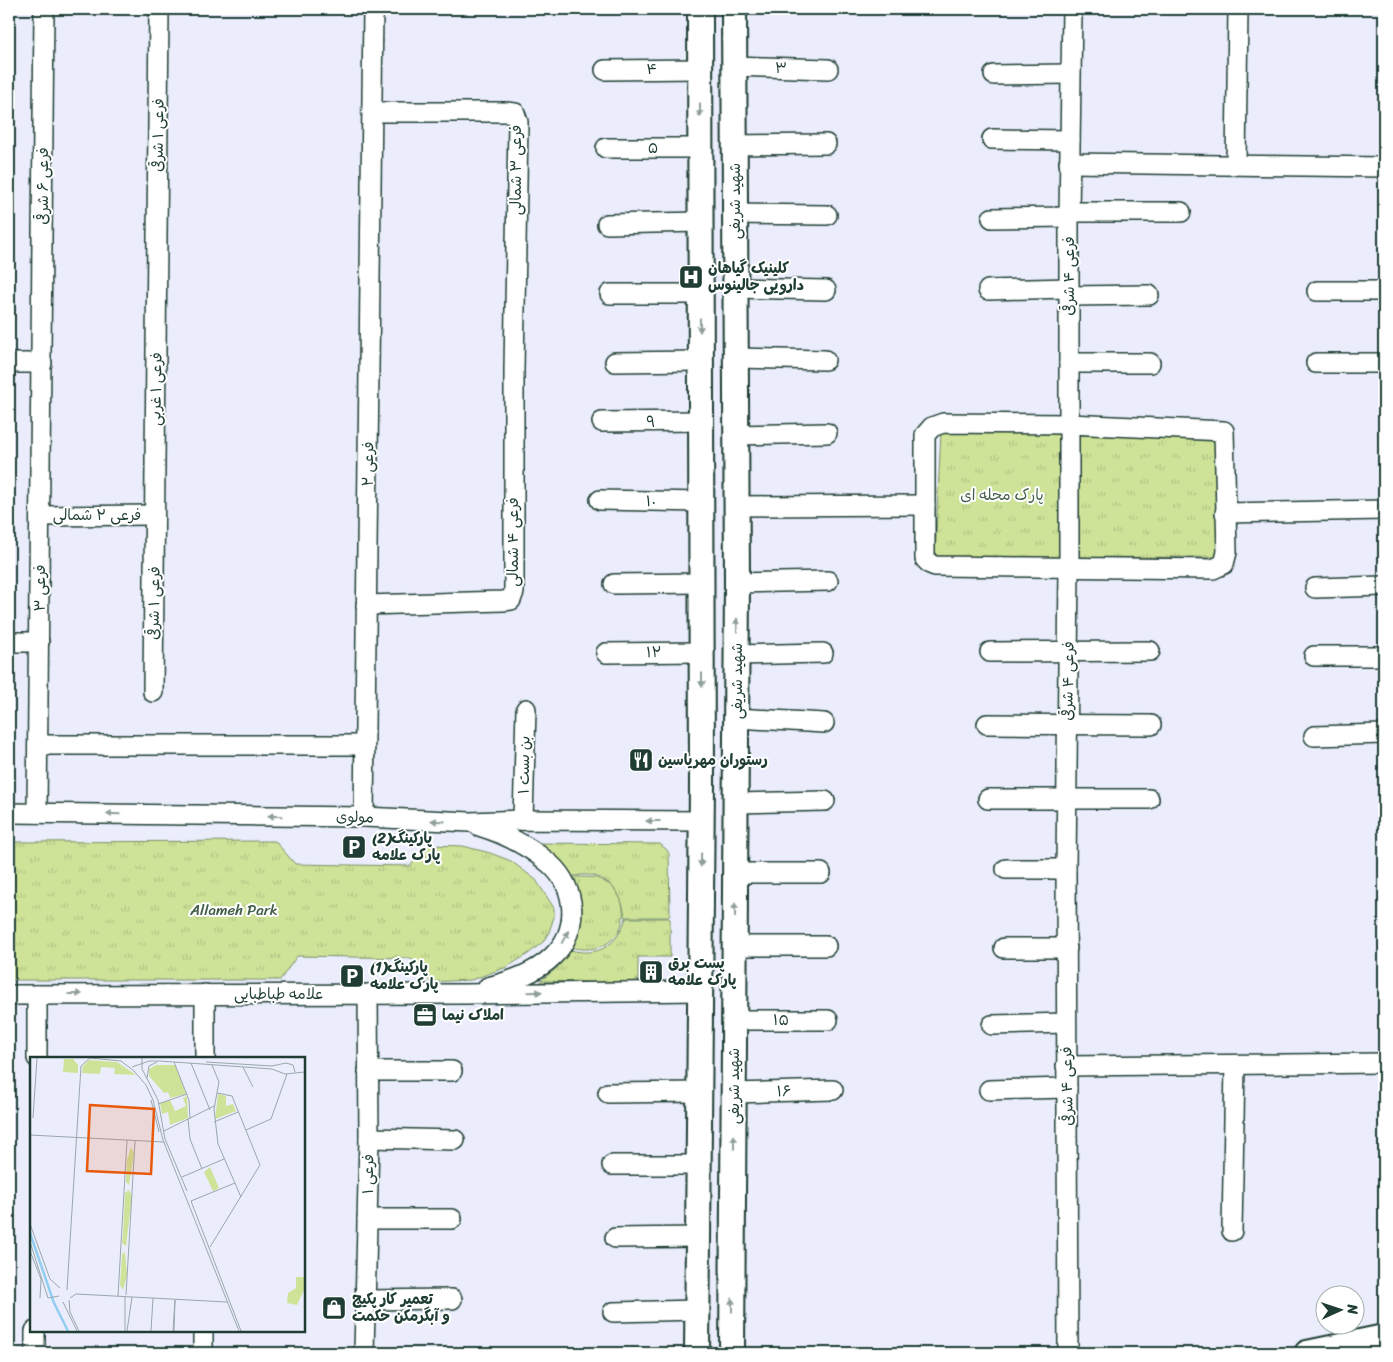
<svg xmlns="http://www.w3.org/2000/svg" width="1393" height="1362" font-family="Sriracha,'Playpen Sans Arabic',sans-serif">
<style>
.park{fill:url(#park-tufts);stroke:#779066}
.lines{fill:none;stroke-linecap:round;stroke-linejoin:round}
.minor-casing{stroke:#1f3d34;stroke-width:22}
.major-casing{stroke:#1f3d34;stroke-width:28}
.minor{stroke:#fff;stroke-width:19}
.major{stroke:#fff;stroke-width:24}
.oneway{fill:#8f9e9a}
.labels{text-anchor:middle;stroke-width:4;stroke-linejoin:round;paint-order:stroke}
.street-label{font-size:15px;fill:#1f3d34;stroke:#fff}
.poi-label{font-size:15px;font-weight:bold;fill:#1f3d34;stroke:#fff;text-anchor:start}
.park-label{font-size:15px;fill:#425e48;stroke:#fff}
.inset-river{fill:none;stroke:#92cdf2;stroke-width:2.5}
.inset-road{fill:none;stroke:#99a7ac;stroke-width:1}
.view{fill:#e8590c;fill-opacity:0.15;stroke:#e8590c;stroke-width:2.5}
.inset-edge{fill:none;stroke:#1f3d34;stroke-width:2.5}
</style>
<defs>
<pattern id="park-tufts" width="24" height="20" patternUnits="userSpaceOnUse" patternTransform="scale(1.25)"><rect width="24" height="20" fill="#cfe398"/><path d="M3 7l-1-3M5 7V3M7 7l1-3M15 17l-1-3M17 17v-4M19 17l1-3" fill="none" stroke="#b1c484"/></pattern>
</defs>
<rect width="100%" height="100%" fill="#ebedfc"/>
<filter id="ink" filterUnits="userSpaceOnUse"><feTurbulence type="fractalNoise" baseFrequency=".02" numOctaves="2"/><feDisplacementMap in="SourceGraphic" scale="10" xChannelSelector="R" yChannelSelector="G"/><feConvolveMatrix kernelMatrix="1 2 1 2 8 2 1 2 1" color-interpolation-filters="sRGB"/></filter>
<g filter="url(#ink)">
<g class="park">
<polygon points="941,431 1216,439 1217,557 935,558"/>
<polygon points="275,841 295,864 410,866 429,845 463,846 490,853 511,861 536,880 554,908 554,917 549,932 543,942 528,954 507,967 471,980 430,982 411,958 297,956 280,980 9,980 9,842"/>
<path d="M534 843 660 844 667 850 669 854 670 915 668 917H625C622 888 601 868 571 877Z"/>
<path d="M576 877C583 877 590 877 596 878 641 891 629 962 570 947L571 879Z"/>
<path d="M626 918H669L670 919V957H638V983L540 981 557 968 570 950C599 957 617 946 626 918Z"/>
</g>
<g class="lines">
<defs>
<g id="minor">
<polyline points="734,66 828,69"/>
<polyline points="605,70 700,69"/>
<polyline points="994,75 1070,74"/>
<polyline points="992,139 1070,140"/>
<polyline points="735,145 826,144"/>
<polyline points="606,148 700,148"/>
<polyline points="1069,163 1384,167"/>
<polyline points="1236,164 1238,9"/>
<polyline points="1069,212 1181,212"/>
<polyline points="735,214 827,215"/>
<polyline points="992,218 1069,217"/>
<polyline points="607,224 700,222"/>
<polyline points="735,288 826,290"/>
<polyline points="988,290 1069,288"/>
<polyline points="1317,291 1384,291"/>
<polyline points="610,294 701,294"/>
<polyline points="1069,296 1149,295"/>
<polyline points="736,358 825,360"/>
<polyline points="615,362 700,361"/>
<polyline points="9,363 42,363"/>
<polyline points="1069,363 1150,363"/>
<polyline points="1316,363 1384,363"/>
<polyline points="602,422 701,421"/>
<polygon points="943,423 1069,424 1224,431 1227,552 1224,564 1213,569 935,566 930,564 925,559 925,435 932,427"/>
<polyline points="736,435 827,433"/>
<polyline points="600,500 701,502"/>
<polyline points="737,506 925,505"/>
<polyline points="1225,513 1384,510"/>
<polyline points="40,516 154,515"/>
<polyline points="737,583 828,581"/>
<polyline points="614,584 701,583"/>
<polyline points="1315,588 1384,586"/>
<polyline points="366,605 503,601 511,600 514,592 514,370 518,122 515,113 506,112 372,112"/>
<polyline points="9,642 39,642"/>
<polyline points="990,652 1150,651"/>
<polyline points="606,653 701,652"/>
<polyline points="737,655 823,653"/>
<polyline points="1314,656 1384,656"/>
<polyline points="153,692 159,9"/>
<polyline points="737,718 824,723"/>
<polyline points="987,724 1151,725"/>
<polyline points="1314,736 1384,734"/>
<polyline points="38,745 364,745"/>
<polyline points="988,799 1149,799"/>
<polyline points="737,803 825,801"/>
<polyline points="9,813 364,817 470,822 523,820 701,821"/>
<polyline points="37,813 44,9"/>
<polyline points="364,817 373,9"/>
<polyline points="523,820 526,709"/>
<path d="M479 826C505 834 529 846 550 864 577 888 580 930 553 956 536 973 511 981 488 987"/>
<polyline points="1006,869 1066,869"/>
<polyline points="735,873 821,873"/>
<polyline points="735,946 826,946"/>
<polyline points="1004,948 1067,948"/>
<polyline points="9,995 465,994 700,991"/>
<polyline points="734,1020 828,1020"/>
<polyline points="992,1025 1066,1023"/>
<polyline points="37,1058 37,995"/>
<polyline points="205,1058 205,994"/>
<polyline points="1066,1066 1384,1063"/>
<polyline points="368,1071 452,1071"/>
<polyline points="989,1090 1067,1088"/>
<polyline points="608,1093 699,1092"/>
<polyline points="734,1093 833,1090"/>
<polyline points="369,1138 455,1140"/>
<polyline points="612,1165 699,1165"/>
<polyline points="367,1219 452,1219"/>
<polyline points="1232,1231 1235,1065"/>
<polyline points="615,1238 699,1237"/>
<polyline points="365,1300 452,1299"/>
<polyline points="613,1312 698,1310"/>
<polyline points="35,1353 35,1331"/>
<polyline points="203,1353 203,1331"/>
<polyline points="364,1353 369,1138 368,994"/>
<polyline points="1068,1353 1066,869 1069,567 1069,217 1072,9"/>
</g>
<g id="major">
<polyline points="697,1353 702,784 700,9"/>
<polyline points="732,1353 737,583 734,9"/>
<polyline points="1307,1353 1384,1337"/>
</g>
</defs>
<use href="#minor" class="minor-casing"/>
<use href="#major" class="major-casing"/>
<use href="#minor" class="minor"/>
<use href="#major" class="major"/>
</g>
<defs><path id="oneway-solid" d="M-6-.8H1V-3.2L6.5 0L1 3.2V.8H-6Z" transform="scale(1.25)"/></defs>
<g class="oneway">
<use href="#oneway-solid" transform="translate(700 110) rotate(90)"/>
<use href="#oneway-solid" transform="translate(700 325) rotate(90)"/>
<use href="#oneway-solid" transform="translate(737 625) rotate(-90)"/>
<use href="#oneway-solid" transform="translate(702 680) rotate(90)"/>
<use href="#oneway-solid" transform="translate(113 814) rotate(-179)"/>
<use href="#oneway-solid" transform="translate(275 816) rotate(-179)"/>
<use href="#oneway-solid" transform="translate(438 821) rotate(-177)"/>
<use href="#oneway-solid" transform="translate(653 821) rotate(-180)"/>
<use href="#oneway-solid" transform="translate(701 860) rotate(91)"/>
<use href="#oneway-solid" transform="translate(735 910) rotate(-90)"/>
<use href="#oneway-solid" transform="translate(565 937) rotate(-62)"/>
<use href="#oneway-solid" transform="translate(535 992) rotate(-1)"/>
<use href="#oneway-solid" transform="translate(75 994)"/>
<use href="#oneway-solid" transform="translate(734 1142) rotate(-90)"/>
<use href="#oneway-solid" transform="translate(732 1305) rotate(-90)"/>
</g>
</g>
<defs>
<symbol id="hospital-square" viewBox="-11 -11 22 22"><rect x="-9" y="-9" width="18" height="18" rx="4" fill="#1f3d34" stroke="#fff"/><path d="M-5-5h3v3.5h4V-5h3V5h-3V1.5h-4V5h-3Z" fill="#fff"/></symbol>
<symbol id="restaurant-square" viewBox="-11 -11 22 22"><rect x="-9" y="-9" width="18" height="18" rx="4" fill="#1f3d34" stroke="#fff"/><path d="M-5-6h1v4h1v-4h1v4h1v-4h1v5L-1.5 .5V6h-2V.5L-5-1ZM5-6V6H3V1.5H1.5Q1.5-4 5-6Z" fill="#fff"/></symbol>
<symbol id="parking-square" viewBox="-11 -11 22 22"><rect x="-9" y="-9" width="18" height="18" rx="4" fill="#1f3d34" stroke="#fff"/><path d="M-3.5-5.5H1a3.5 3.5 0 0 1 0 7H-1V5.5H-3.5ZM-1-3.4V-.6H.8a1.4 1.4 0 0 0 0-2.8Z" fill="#fff"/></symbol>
<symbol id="building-square" viewBox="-11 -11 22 22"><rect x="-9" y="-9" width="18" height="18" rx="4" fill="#1f3d34" stroke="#fff"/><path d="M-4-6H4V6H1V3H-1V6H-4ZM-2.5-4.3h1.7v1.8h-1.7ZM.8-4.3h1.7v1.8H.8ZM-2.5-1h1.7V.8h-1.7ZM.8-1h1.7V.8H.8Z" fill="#fff"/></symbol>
<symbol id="office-square" viewBox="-11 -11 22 22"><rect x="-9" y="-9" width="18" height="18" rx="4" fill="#1f3d34" stroke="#fff"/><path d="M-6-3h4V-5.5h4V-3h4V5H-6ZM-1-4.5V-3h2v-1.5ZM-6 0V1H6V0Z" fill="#fff"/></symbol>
<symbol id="shop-square" viewBox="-11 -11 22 22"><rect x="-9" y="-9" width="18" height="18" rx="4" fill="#1f3d34" stroke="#fff"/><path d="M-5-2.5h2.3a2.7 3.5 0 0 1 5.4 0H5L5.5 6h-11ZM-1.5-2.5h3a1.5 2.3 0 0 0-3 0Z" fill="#fff"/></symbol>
</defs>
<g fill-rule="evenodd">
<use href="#hospital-square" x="677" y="263" width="28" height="28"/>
<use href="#restaurant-square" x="627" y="746" width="28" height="28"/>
<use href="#parking-square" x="340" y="833" width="28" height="28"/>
<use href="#building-square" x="637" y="958" width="28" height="28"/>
<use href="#parking-square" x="338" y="962" width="28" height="28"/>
<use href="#office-square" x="411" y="1001" width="28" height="28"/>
<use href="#shop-square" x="320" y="1294" width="28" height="28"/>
</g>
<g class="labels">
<g class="street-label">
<text transform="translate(781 68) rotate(2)" y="5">۳</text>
<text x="652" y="74">۴</text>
<text transform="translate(158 135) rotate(-89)" y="5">فرعی ۱ شرقی</text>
<text x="653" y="153">۵</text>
<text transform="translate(516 170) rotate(-90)" y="5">فرعی ۳ شمالی</text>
<text transform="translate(43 186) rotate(-90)" y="5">فرعی ۶ شرقی</text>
<text transform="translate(735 201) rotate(-90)" y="5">شهید شریفی</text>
<text transform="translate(1069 276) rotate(-90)" y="5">فرعی ۴ شرقی</text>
<text transform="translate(156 389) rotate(-89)" y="5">فرعی ۱ غربی</text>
<text x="651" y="427">۹</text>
<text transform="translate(368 464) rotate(-89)" y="5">فرعی ۲</text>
<text transform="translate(651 501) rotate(1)" y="5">۱۰</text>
<text x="97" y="520">فرعی ۲ شمالی</text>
<text transform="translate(513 542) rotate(-90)" y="5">فرعی ۴ شمالی</text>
<text transform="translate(40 588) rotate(-90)" y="5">فرعی ۳</text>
<text transform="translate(154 603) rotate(-89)" y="5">فرعی ۱ شرقی</text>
<text transform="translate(654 652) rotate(-1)" y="5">۱۲</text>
<text transform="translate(737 681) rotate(-90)" y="5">شهید شریفی</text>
<text transform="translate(1068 681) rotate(-89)" y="5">فرعی ۴ شرقی</text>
<text transform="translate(524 765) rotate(-89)" y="5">بن بست ۱</text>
<text transform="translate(355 817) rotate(2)" y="5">مولوی</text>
<text x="279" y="999">علامه طباطبایی</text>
<text x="781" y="1025">۱۵</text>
<text transform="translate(734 1086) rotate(-90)" y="5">شهید شریفی</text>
<text transform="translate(1067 1086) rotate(-91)" y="5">فرعی ۴ شرقی</text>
<text transform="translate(784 1091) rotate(-1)" y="5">۱۶</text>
<text transform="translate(368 1174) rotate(-89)" y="5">فرعی ۱</text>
</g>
<g class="poi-label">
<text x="708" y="273">کلینیک گیاهان<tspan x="708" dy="17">دارویی جالینوس</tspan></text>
<text x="658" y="765">رستوران مهریاسین</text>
<text x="372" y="843">پارکینگ(2)<tspan x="372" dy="17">پارک علامه</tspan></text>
<text x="668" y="968">پست برق<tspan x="668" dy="17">پارک علامه</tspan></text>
<text x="370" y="972">پارکینگ(1)<tspan x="370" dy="17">پارک علامه</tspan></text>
<text x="442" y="1020">املاک نیما</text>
<text x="352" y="1304">تعمیر کار پکیج<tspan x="352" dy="17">و آبگرمکن حکمت</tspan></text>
</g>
<g class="park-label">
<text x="1002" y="500">پارک محله ای</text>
<text x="234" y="915">Allameh Park</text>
</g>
</g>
<g transform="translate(30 1057)">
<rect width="275" height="275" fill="#ebedfc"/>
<path d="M126 8H145L156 37 140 41 138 35 134 36 119 19V12Z" fill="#cfe398"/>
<path d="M34 2H43L48 8V16L33 15ZM59 3 87 5 106 18 84 17 85 11 71 10 70 17 52 16 53 9ZM188 37 196 39V49L203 47 206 54 185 62ZM157 39 158 61 140 68 138 55 132 57 130 46 140 43 145 54 156 49 153 41ZM101 90 104 96 99 128 96 125 97 103ZM180 110 189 131 183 134 174 115ZM99 133 102 139 96 189 92 186 93 177 95 136ZM95 195 97 218 93 233 90 228 92 197ZM266 220H275V231L267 248 257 246 258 236 266 231Z" fill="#cfe398"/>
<path class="inset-river" d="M0 176 24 246M24 246 38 274"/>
<path class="inset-road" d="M60 1 91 4 104 14 116 28 123 43 133 83 209 274M112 1V12L128 43 135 82 157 134M144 5 159 43 160 62M176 5 242 9 256 6 263 8 265 15M161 6 180 53M182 8 189 25 184 52 188 87 211 140M102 10 119 4H130L242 12 255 17 275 15M213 10 223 30M117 21 119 9 127 5M121 43 129 75M128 47 157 37M3 61 7 1M158 62 160 82 172 112M184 65 208 55M216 73 241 62 257 17M134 74 184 49M0 78 134 85M152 120 194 102M161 144 205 126M161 144 211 274M0 167 20 222 30 231M0 185 18 241 29 239M180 190 230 108 202 39 187 36M0 194 11 222 10 241M37 233 51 9 60 1M96 238 105 84M88 239 97 83M95 240V274M40 241 46 237 197 245M39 243 40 255 49 274M33 245 47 274M97 274 102 240M121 274 123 241M143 274 145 243 144 274"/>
<path class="view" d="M60 48 124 52 121 117 57 114Z"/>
<rect width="275" height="275" class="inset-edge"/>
</g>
<rect width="1393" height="1362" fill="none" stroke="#fff" stroke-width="30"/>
<rect x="15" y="15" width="1363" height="1332" fill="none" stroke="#1f3d34" stroke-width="2" filter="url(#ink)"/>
<g transform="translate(1340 1310) rotate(87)"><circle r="24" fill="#ffffff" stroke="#a5b1ae"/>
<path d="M0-4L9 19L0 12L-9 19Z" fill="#1f3d34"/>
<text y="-8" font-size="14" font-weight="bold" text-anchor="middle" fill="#1f3d34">N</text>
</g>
</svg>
